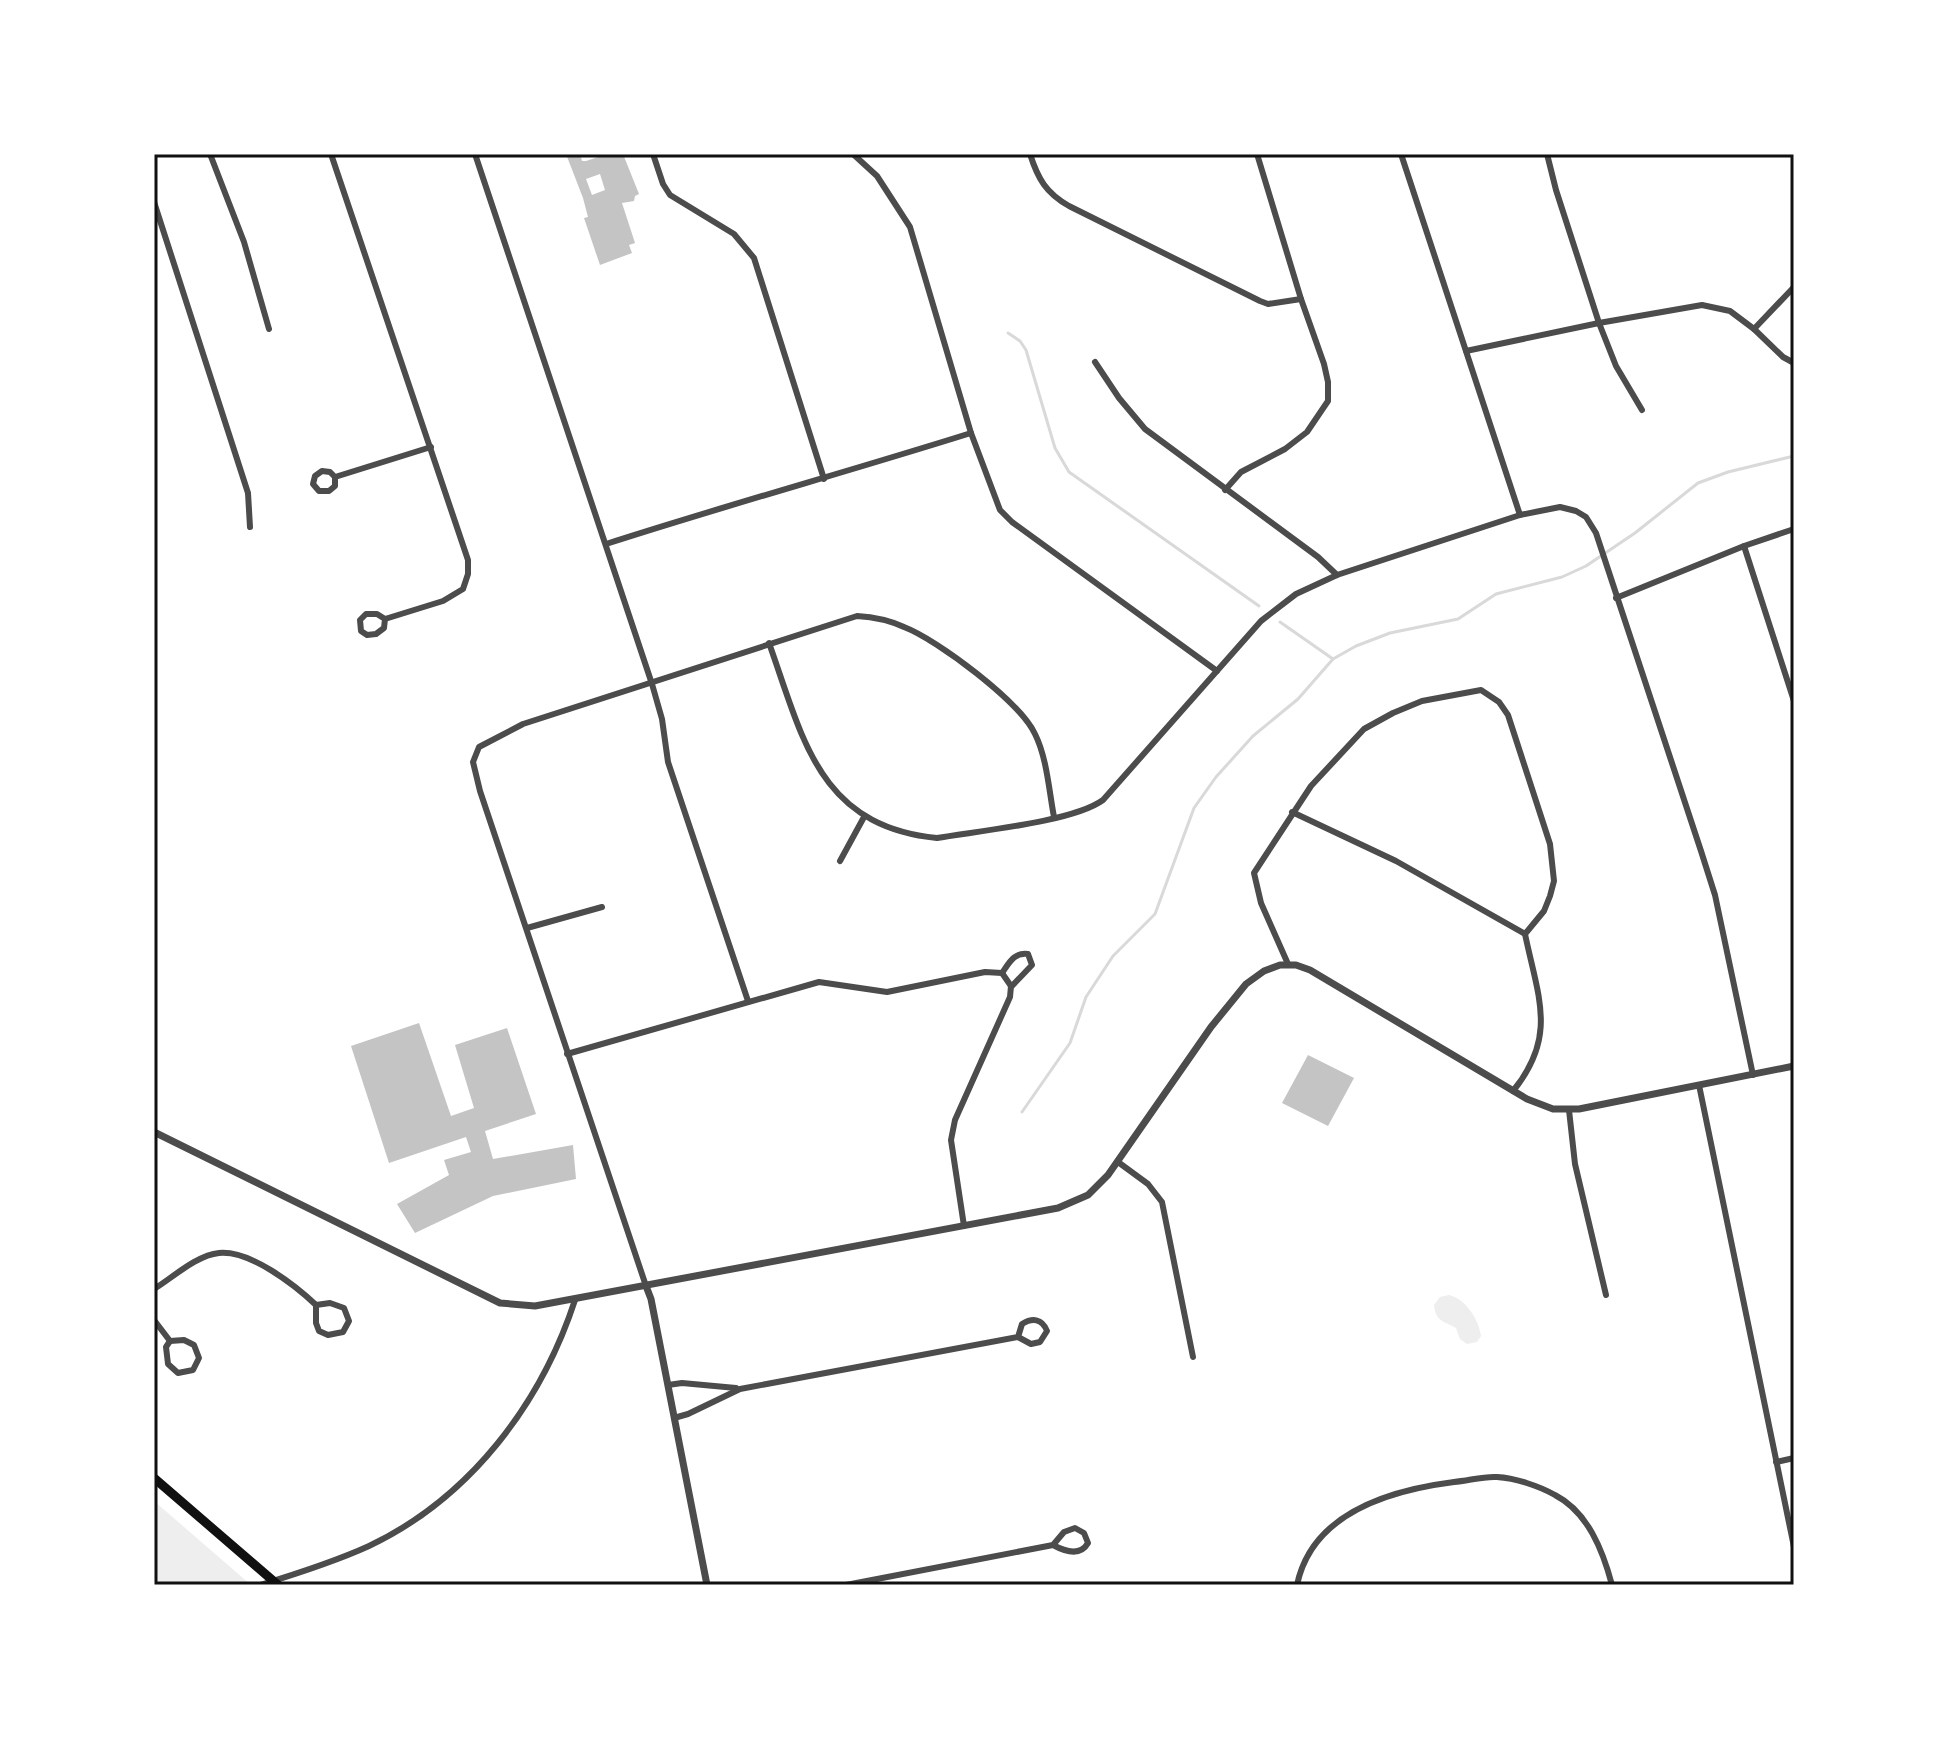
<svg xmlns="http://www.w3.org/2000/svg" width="1948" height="1739" font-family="'Open Sans',sans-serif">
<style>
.green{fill:#eee}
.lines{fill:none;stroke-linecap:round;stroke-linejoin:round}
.stream{stroke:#d9d9d9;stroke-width:3}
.building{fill:#c4c4c4;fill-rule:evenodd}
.minor{stroke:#4c4c4c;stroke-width:6}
.tertiary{stroke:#4c4c4c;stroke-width:7}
.primary{stroke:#111;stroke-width:9}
.neatline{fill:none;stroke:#111;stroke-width:3}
</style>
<rect width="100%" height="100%" fill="#fff"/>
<g class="green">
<path d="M1449 1295C1466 1299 1479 1320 1481 1336L1477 1342 1467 1344 1460 1339 1456 1328C1444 1321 1436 1322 1434 1305L1440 1297Z"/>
<polygon points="154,1501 251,1585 154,1585"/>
</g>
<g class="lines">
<g class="stream">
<polyline points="1008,333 1020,341 1026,350 1055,448 1069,472 1259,606"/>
<polyline points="1280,622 1333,659"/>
<polyline points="1022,1112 1070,1043 1086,997 1113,956 1155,914 1194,808 1216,777 1253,736 1298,699 1333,659 1356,646 1390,633 1458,619 1496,594 1562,577 1586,566 1635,533 1698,483 1728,472 1794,456"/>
</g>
</g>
<g class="building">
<path d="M566 154H580L582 161H586L607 154H623L639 194 635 196 634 201 622 203 635 243 629 245 632 253 600 265 584 218 588 217 583 198ZM600 174 605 190 592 195 586 179Z"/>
<polygon points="419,1023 451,1116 474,1108 455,1045 507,1028 536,1114 485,1131 493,1159 573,1145 576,1179 493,1196 415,1233 397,1204 449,1175 444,1160 471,1152 466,1137 389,1163 351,1046"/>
<polygon points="1308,1055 1354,1078 1328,1126 1282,1103"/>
</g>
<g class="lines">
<g class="minor">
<polyline points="210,154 244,242 269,329"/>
<polyline points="331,154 468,560 468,574 463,589 443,601 385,619 377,614 366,614 360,620 361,631 367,635 376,634 384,628 385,619"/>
<polyline points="475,154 652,684 662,719 668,762 748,1001"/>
<polyline points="653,154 663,184 670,195 734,234 754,258 824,479"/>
<polyline points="853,154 877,176 910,227 971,433 1000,510 1012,522 1217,671"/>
<path d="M1030 154C1038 179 1046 193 1069 206L1260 301 1268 304 1301 299"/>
<polyline points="1401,154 1520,515"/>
<polyline points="1547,154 1556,190 1599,323 1616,366 1642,410"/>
<polyline points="154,202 248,493 250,527"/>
<polyline points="1754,329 1794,287"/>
<polyline points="1466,351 1599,323 1702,305 1730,311 1754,329 1783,357 1794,363"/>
<polyline points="1095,362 1119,398 1145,429 1318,557 1337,575"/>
<polyline points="335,477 335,486 329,491 319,491 313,484 315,476 322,471 330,472 335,477 431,447"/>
<polyline points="1225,490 1241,472 1285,449 1307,432 1328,401 1328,382 1324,364 1301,299 1257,154"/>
<path d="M606 544C727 505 850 471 971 433"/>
<polyline points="1744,546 1794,701"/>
<polyline points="1616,598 1744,546 1794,529"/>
<path d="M769 643C803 738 818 826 937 838 977 831 1073 822 1103 800L1261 621 1296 594 1337 575 1520 515 1560 507 1576 511 1586 517 1596 533 1701 851 1715 895 1753 1075"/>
<polyline points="1292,812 1396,861 1525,934"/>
<polyline points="840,861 864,817"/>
<polyline points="527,928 602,907"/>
<path d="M1288 964 1261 903 1254 873 1311 786 1364 729 1393 713 1422 701 1481 690 1499 702 1508 715 1550 844 1554 881 1550 896 1544 911 1525 934C1538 997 1558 1036 1513 1091"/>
<path d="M1002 973C1009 963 1014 952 1028 954L1032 965 1011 987"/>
<polyline points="567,1054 819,982 887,992 985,972 1002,973 1011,986 1010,997 955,1120 951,1140 964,1226"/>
<polyline points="1699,1085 1794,1547"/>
<polyline points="1569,1110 1575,1164 1606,1295"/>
<polyline points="1118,1162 1148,1184 1162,1202 1193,1357"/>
<path d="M646 1286 480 791 473 762 479 747 523 724 857 616C873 617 889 620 904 627 938 640 1020 702 1035 734 1047 758 1049 791 1054 817"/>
<path d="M154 1289C172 1278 197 1255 219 1253 250 1250 295 1285 316 1305L330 1303 344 1308 349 1321 343 1332 328 1335 319 1331 316 1323V1305"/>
<polyline points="154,1320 170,1341"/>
<polygon points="184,1340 194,1345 199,1358 193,1370 178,1373 168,1364 166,1347 170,1341"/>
<polyline points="668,1385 682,1383 736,1388"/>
<path d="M674 1418 688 1414 740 1389 1018 1337 1031 1344 1040 1342 1047 1331C1042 1318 1032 1318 1022 1324L1018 1337"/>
<polyline points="1776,1462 1794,1458"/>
<path d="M260 1585C296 1574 334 1562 369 1546 470 1498 541 1404 575 1300"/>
<path d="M846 1585 1053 1545C1064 1551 1080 1557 1088 1543L1084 1533 1075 1528 1064 1532 1053 1545"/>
<path d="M1297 1585C1312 1513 1391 1490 1454 1482 1468 1481 1483 1476 1497 1477 1515 1478 1539 1486 1555 1495 1588 1512 1603 1551 1612 1585"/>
</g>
<g class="tertiary">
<polyline points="154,1132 500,1303 535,1306 1058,1208 1088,1195 1108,1175 1211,1027 1246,984 1264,971 1280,965 1296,965 1310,970 1527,1099 1553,1109 1579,1109 1794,1066"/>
<polyline points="646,1286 651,1299 707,1585"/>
</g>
<polyline class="primary" points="154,1478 278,1585"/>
</g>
<rect width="1948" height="1739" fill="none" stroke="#ffffff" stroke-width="312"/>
<rect x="156" y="156" width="1636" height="1427" class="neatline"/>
</svg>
